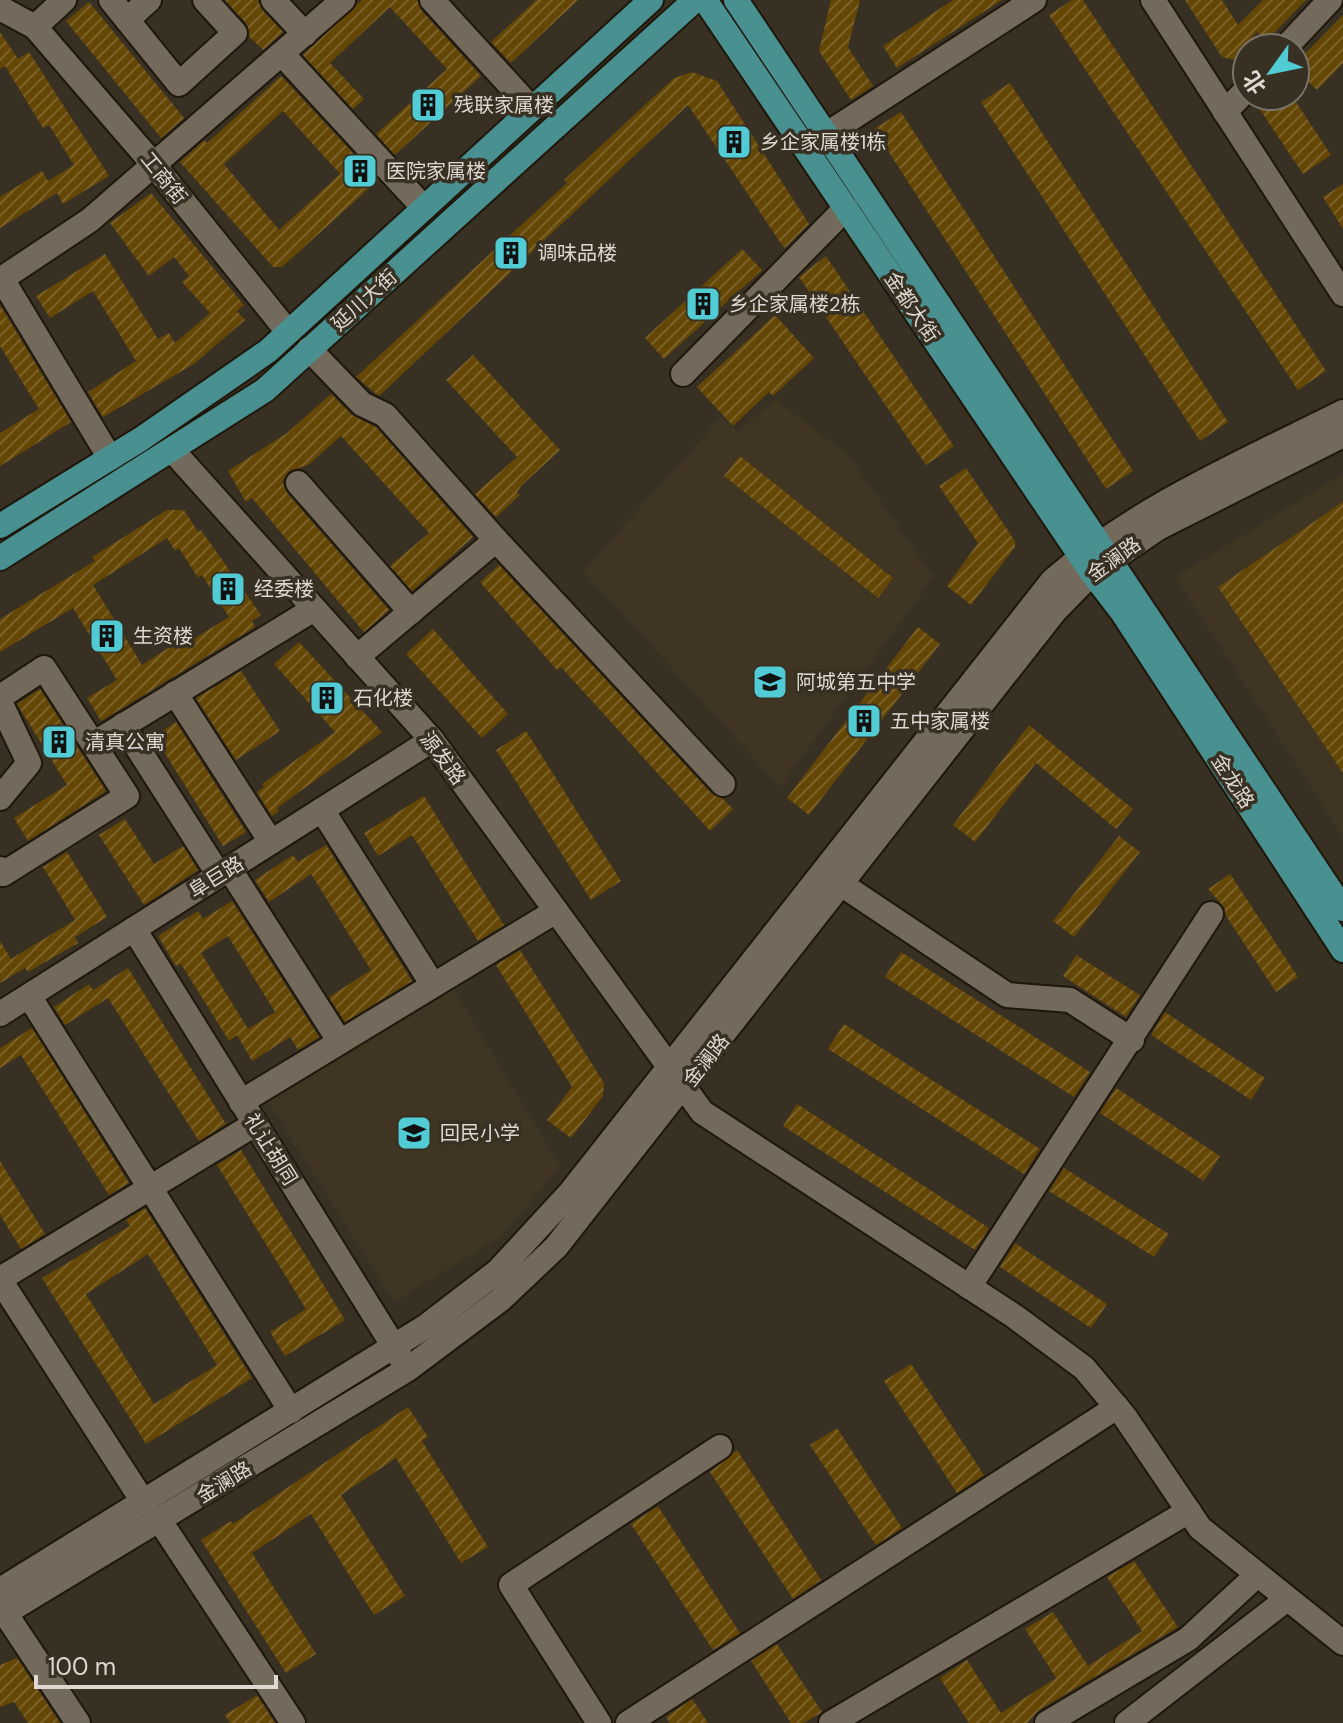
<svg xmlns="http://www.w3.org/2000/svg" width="1343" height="1723" font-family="'DM Sans','Noto Sans SC',sans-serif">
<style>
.built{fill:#403522}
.building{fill:url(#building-hatch);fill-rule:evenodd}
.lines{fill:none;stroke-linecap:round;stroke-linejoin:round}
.minor-casing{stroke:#1f170b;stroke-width:28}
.major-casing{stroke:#1f170b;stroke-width:28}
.minor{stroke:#736a5c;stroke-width:24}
.major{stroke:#499090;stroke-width:24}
.labels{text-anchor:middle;stroke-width:7;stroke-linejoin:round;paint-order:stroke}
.poi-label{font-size:20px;fill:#ddd8d0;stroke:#373023;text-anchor:start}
.street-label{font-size:20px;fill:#ddd8d0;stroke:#373023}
</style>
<defs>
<pattern id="building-hatch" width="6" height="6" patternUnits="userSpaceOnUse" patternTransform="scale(2)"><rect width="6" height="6" fill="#654705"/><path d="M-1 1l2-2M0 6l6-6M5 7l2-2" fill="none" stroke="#7b6128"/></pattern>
</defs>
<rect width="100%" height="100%" fill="#373023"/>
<g class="built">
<polygon points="775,399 849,456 934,577 780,787 583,571 721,417 738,432"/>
<polygon points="1343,474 1343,837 1175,577"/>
<polygon points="451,984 561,1167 499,1238 394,1302 266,1099"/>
</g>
<g class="building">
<polygon points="225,0 258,0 262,10 283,32 263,50 249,36 246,23"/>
<polygon points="362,0 417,0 421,10 481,76 395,155 376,134 447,69 390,7 330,63 364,99 353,109 303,55"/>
<polygon points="536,0 578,0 511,63 491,42"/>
<polygon points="831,0 860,0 848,47 873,86 851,100 819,51"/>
<polygon points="953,0 1002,0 897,68 883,46"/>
<polygon points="1072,0 1083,0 1326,371 1298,390 1049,15"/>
<polygon points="1185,0 1222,0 1238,25 1263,0 1306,0 1266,41 1257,32 1252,36 1260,48 1247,48 1247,59 1240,61 1222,57"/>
<polygon points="89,2 184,118 161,138 66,21"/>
<polygon points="1343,15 1343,63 1317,90 1295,69 1295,64"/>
<polygon points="0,32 18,59 29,52 109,176 63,204 57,193 0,228 0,197 42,171 48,181 74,165 49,125 43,128 5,66 0,69"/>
<polygon points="692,72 717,81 809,224 788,245 784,248 688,105 379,396 356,377 567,183 564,180 674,78"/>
<path d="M281 76 378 180 282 267H273L180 162 204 140 207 143ZM283 111 340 174 279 230 224 164Z"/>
<polygon points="1010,83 1228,422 1200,441 981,102"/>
<polygon points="1292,96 1331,155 1303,174 1255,102 1261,96"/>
<polygon points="901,112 1133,471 1106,489 874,129"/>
<polygon points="1343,184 1343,229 1323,197"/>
<polygon points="151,193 244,305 237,311 245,320 194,364 103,417 88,392 136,361 93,291 50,318 36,296 105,254 158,339 169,333 175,343 210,313 182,282 189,276 174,257 149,276 110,223"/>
<polygon points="742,249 762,270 664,359 645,338"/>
<polygon points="826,256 954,446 926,465 799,277"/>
<polygon points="0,305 71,422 0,466 0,433 39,409 0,346"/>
<polygon points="775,315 814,358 773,396 769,392 733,426 697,387"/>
<polygon points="473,355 560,450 522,485 517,492 520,495 496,517 475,494 517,457 446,380"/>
<polygon points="331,394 352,415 376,427 473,537 412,591 390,566 429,533 341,436 308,465 289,471 282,481 287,493 389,610 364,632 252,498 246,502 228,471 287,433"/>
<polygon points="740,456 893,578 878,598 724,476"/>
<polygon points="966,468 1015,541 1015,547 971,605 947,586 978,543 939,486"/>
<polygon points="1343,502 1343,773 1218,587"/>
<path d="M167 510H184L198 532 201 530 261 615 252 621 255 627 101 721 87 698 117 680 73 608 0 652V619L95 561 92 557ZM167 538 175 551 179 548 198 578 202 575 229 617 179 648 176 643 142 665 93 585Z"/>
<polygon points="499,565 712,794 723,799 733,809 710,831 561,667 557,670 480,582"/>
<polygon points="918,627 940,644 809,815 787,798"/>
<polygon points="433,629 508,714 482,738 406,654"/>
<polygon points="299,642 382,732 277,808 279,811 272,816 257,792 264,787 262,784 335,732 274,664"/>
<polygon points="241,671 280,731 236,760 196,698"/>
<polygon points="40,689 106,791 28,841 14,818 67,785 17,704"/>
<polygon points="176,722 246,832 223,846 154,736"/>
<polygon points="1029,725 1133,809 1116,829 1036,763 975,842 953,825"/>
<polygon points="526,731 621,881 591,900 496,750"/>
<polygon points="424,796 504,925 478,941 412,835 378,856 364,833"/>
<polygon points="125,819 154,864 183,846 198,870 144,905 99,835"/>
<polygon points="1119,836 1140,852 1074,937 1053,921"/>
<polygon points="326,845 412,981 345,1022 329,997 371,970 311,874 269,902 255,880 293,855 298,862"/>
<polygon points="67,852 107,917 75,937 78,943 28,972 25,968 0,983 0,941 11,959 75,920 43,867"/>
<polygon points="1230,874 1298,977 1276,992 1226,916 1224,907 1208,889"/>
<path d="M232 901 319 1037 298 1050 290 1037 252 1061 237 1035 229 1041 181 964 176 966 158 936 198 911 203 919ZM228 936 275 1012 248 1029 201 953Z"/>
<polygon points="520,950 604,1083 603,1096 571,1138 547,1120 572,1087 496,965"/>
<polygon points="901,952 1090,1072 1074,1097 885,977"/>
<polygon points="1076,955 1140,995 1126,1017 1063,976"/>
<polygon points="128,968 226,1124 199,1141 108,998 65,1025 54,1007 89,984 93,990"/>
<polygon points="1165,1012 1265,1078 1251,1100 1151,1035"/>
<polygon points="844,1024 1040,1149 1024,1174 828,1049"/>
<polygon points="32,1028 129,1183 109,1195 21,1055 0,1068 0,1048"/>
<polygon points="1116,1088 1220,1156 1204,1181 1100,1113"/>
<polygon points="797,1104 989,1228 975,1250 783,1126"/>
<polygon points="241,1150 345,1320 285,1356 270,1332 306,1309 217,1165"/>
<polygon points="0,1161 45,1234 21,1249 0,1215"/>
<polygon points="1064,1168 1169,1234 1154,1257 1049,1191"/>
<path d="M145 1208 252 1378 146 1444 42 1278 130 1226 126 1220ZM148 1254 217 1365 154 1404 86 1294Z"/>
<polygon points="1015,1243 1107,1304 1091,1328 1000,1267"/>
<polygon points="911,1364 984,1475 957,1493 884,1381"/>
<polygon points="408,1407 428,1437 422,1441 488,1547 461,1563 396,1458 341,1495 405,1596 374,1615 311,1514 252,1553 316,1654 286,1673 201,1540 231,1521 233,1524"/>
<polygon points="837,1428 902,1528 876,1545 810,1445"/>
<polygon points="737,1450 821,1580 793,1599 710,1472"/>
<polygon points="658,1506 740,1633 713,1650 631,1524"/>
<polygon points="1134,1561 1178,1627 1039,1710 1027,1723 969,1723 940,1678 967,1660 1001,1713 1056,1678 1025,1629 1053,1612 1088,1666 1142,1631 1107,1577"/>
<polygon points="777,1644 822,1712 804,1723 791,1723 751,1661"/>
<polygon points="17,1658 60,1723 28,1723 14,1702 0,1707 0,1665"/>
<polygon points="257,1695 275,1723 230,1723 225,1715"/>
<polygon points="692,1699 708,1723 670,1723 666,1717"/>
</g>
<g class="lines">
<defs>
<g id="minor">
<polyline points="111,0 179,84 235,33 205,0"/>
<polyline points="273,0 305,34"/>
<polyline points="432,0 532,109"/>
<polyline points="1153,0 1343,294"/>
<polyline points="0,8 35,27 154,165 288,332"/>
<polyline points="127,20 149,0"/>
<polyline points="35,27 64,0"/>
<polyline points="1285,48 1330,0"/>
<polyline points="282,54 424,208"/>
<polyline points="1225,112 1247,89"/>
<polyline points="827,134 1034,0"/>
<polyline points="2,279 110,458"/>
<polyline points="0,280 90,220 343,0"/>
<polyline points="309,349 362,404 385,415 496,540 723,784"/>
<polyline points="683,374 846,208"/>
<polyline points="173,451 432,740 702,1112 1014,1316 1084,1368 1125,1417 1200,1528 1343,1643"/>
<polyline points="298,483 411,612"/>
<polyline points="357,657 496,540"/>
<polyline points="175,693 271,842"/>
<polyline points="0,697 44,668 127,796 3,874 0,869"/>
<polyline points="0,702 29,763 0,798"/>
<polyline points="123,725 219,875"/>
<polyline points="93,744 314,609"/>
<polyline points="322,810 433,985"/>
<polyline points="229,868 340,1042"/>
<polyline points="841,884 1007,995 1070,1000 1132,1040"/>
<polyline points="134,929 401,1358"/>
<polyline points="29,996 291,1411"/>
<polyline points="0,1014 432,740"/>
<polyline points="241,1102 556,911"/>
<polyline points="0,1279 255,1124"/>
<polyline points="0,1280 144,1503"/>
<polyline points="969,1287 1211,914"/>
<polyline points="160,1521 293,1723"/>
<path d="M0 1590 425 1327 498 1271 570 1193 1053 580C1138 507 1243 462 1343 412"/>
<polyline points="5,1613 78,1723"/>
<polyline points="0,1616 408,1369 500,1300 556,1247 1054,612 1092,573 1158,528 1343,435"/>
<polyline points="599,1723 511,1585 720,1447"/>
<polyline points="628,1723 1117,1407"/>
<polyline points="831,1723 1189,1511"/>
<polyline points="1047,1723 1188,1639 1256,1576"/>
<polyline points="1127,1723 1287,1599"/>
</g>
<g id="major">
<polyline points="705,0 1092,573 1122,612 1343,950"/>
<polyline points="736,0 1343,909"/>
<polyline points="0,526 141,439 268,351 651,0"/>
<polyline points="0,558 265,390 695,0"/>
</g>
</defs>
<use href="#minor" class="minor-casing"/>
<use href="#major" class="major-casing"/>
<use href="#minor" class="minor"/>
<use href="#major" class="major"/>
</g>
<defs>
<symbol id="building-square" viewBox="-11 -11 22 22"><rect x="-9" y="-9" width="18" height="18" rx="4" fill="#51ccd4" stroke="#373023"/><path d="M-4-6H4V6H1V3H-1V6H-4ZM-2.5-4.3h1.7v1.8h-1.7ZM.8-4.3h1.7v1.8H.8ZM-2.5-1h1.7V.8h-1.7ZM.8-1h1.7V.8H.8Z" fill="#111"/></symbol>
<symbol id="school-square" viewBox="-11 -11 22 22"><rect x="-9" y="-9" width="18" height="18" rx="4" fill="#51ccd4" stroke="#373023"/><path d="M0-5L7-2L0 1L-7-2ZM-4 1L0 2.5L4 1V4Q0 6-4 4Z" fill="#111"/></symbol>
</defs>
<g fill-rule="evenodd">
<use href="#building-square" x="408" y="85" width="40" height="40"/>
<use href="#building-square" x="714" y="122" width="40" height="40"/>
<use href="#building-square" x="340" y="151" width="40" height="40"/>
<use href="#building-square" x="491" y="233" width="40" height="40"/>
<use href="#building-square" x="683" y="284" width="40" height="40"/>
<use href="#building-square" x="208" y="569" width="40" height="40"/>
<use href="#building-square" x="87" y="616" width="40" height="40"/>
<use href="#school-square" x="750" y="662" width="40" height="40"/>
<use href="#building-square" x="307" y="678" width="40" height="40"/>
<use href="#building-square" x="844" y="701" width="40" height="40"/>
<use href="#building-square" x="39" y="722" width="40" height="40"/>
<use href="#school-square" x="394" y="1113" width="40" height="40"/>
</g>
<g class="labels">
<g class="poi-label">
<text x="454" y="112">残联家属楼</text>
<text x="760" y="149">乡企家属楼1栋</text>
<text x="386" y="178">医院家属楼</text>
<text x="537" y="260">调味品楼</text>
<text x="729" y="311">乡企家属楼2栋</text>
<text x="254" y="596">经委楼</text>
<text x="133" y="643">生资楼</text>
<text x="796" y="689">阿城第五中学</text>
<text x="353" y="705">石化楼</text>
<text x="890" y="728">五中家属楼</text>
<text x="85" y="749">清真公寓</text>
<text x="440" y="1140">回民小学</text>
</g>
<g class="street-label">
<text transform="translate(164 178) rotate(51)" y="7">工商街</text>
<text transform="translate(364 300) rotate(-42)" y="7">延川大街</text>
<text transform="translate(912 307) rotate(56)" y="7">金都大街</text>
<text transform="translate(1114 559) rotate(-36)" y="7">金澜路</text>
<text transform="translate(443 758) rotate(53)" y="7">源发路</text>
<text transform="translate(1233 781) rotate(57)" y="7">金龙路</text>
<text transform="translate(216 877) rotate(-32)" y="7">阜巨路</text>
<text transform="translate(706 1060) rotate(-52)" y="7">金澜路</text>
<text transform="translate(271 1149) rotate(58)" y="7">礼让胡同</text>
<text transform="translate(224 1482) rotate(-31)" y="7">金澜路</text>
</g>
</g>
<g transform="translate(1271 72) rotate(237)"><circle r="38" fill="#373023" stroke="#797368" stroke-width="2"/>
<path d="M0-6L14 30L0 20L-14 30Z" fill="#51ccd4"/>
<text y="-12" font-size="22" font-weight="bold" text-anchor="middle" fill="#ddd8d0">北</text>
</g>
<path d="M36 1675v12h240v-12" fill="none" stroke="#ddd8d0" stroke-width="4"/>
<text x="48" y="1675" font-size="24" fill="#ddd8d0" stroke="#373023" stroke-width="6" paint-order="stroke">100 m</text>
</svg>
